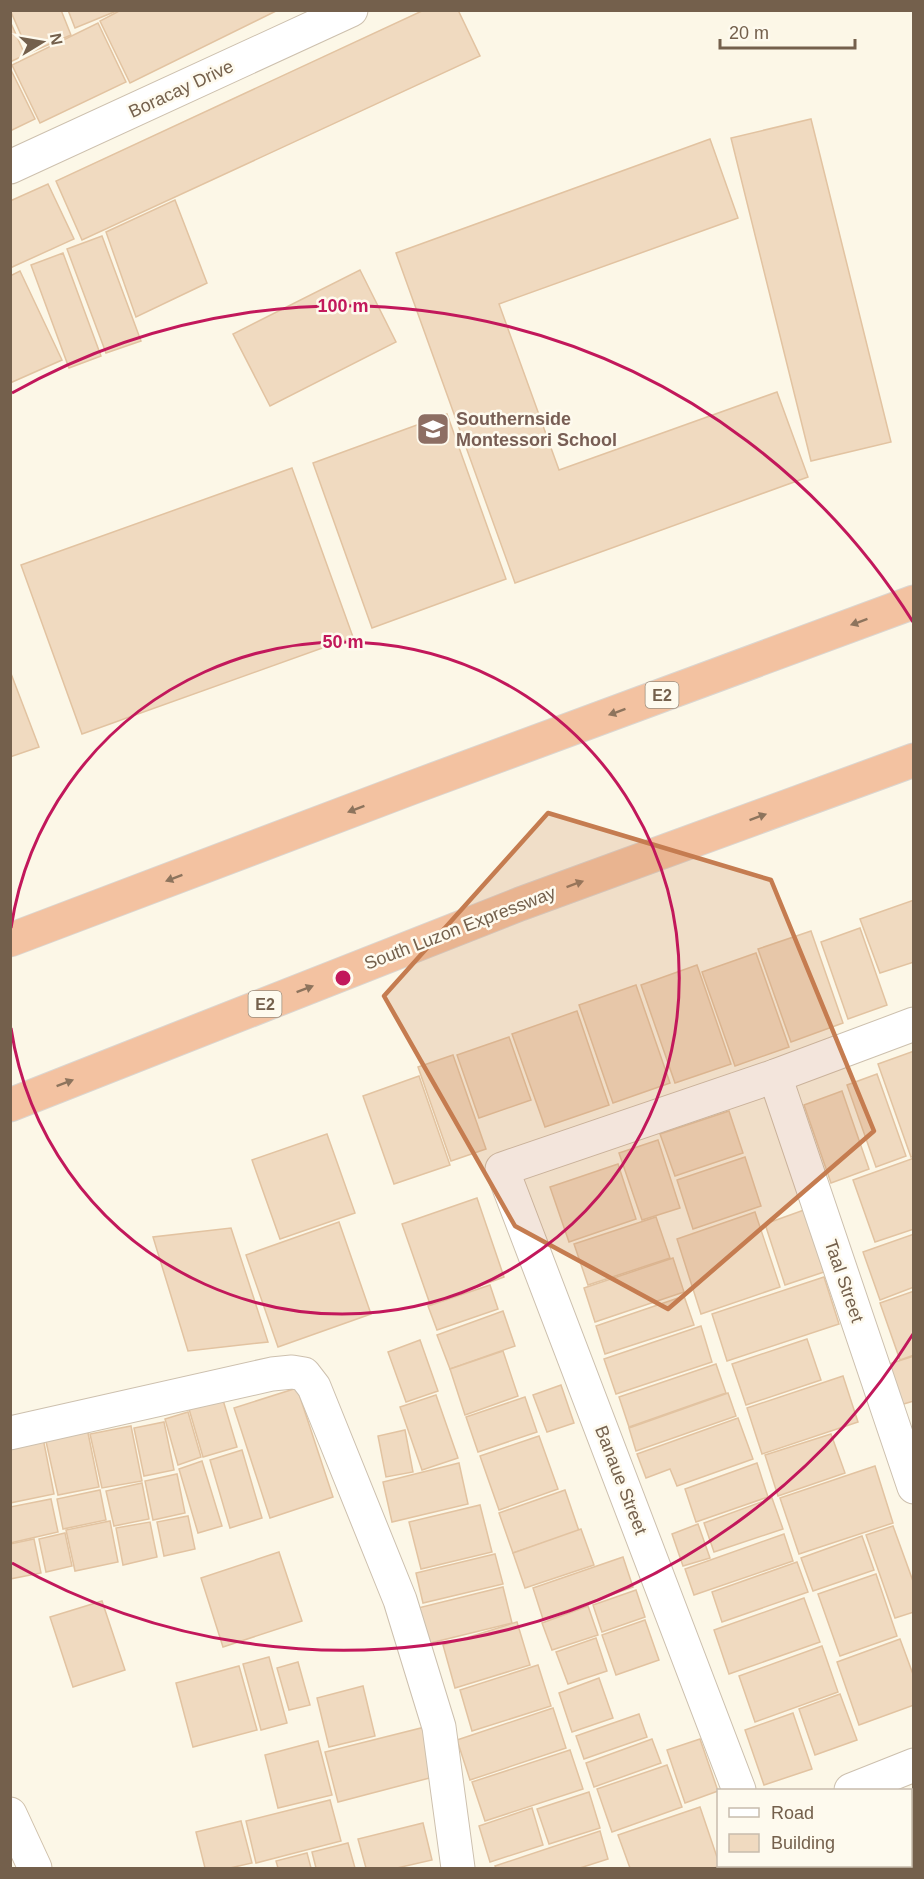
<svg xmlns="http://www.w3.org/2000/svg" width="924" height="1879" font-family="Helvetica,sans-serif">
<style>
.building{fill:#f0dac0;stroke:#e2c3a1;stroke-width:1.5}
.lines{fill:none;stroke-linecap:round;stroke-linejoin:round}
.street-casing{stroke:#cdc0ae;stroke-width:35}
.secondary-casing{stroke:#d0c1ab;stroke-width:35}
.highway-casing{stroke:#dbd6d0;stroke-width:35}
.street{stroke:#fff;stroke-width:33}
.secondary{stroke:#fff;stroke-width:33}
.highway{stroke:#f3c2a1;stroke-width:33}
.oneway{fill:#8d745d}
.marked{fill:#c57c50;fill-opacity:0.2;stroke:#c57c50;stroke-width:4.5;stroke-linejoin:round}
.ring{fill:none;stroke:#c2185b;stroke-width:3}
.labels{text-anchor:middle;stroke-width:5;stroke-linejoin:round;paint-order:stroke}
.shield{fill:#fefaee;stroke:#9d8e7d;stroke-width:1.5}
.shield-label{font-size:16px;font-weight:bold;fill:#74604c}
.street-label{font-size:18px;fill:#74604c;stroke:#fefaee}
.education-label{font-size:18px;font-weight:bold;fill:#785e54;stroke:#fefaee;text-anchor:start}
.centre{fill:#c2185b;stroke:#fefaee;stroke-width:3}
.ring-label{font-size:18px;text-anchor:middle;font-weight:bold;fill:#c2185b;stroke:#fefaee;stroke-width:5;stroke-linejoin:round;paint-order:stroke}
</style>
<rect width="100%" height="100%" fill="#fcf7e7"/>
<g class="building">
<polygon points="15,10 61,10 71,35 29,53 11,12"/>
<polygon points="68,10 113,10 114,12 75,28"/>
<polygon points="121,10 278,10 130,83 100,21"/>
<polygon points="424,10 458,10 480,56 82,240 56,181"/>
<polygon points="10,21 25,55 10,62"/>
<polygon points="98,23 126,82 40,123 12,65"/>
<polygon points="11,70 35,119 10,131 10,70"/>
<polygon points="811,119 891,442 811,461 731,138"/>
<polygon points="710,139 738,218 499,304 559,470 777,392 808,477 515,583 396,253"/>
<polygon points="48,184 74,239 10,268 10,201"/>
<polygon points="175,200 207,283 136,317 106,232"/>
<polygon points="102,236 141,341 106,353 67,249"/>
<polygon points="63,253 101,356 69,368 31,265"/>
<polygon points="360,270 396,342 270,406 233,334"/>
<polygon points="20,271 62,360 10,383 10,276"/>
<polygon points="447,414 506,579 372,628 313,463"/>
<polygon points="292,468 353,637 82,734 21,565"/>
<polygon points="10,671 39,747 10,757"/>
<polygon points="914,900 914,962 880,973 860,919"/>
<polygon points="860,928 887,1005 848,1019 821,942"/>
<polygon points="811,931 843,1023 791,1042 758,949"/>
<polygon points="756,953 789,1047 735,1066 702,972"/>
<polygon points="697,965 731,1064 675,1083 641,985"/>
<polygon points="636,985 670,1083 613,1103 579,1005"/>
<polygon points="577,1011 609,1105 545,1127 512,1034"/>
<polygon points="509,1037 531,1100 479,1118 457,1055"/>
<polygon points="914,1051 914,1156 911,1157 878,1064"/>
<polygon points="453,1055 486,1149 451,1161 418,1067"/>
<polygon points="877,1074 906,1156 876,1167 847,1085"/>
<polygon points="419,1076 450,1165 394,1184 363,1096"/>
<polygon points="842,1091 869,1169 831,1183 804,1105"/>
<polygon points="729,1111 743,1153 675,1176 660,1134"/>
<polygon points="327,1134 355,1213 280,1239 252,1160"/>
<polygon points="658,1140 680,1208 642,1220 619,1153"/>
<polygon points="745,1157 761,1206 693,1229 677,1180"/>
<polygon points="914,1158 914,1229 875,1242 853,1180"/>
<polygon points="618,1164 636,1219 569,1242 550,1187"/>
<polygon points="477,1198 504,1277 430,1304 402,1224"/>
<polygon points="804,1210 824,1272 785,1285 765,1224"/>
<polygon points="755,1212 780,1287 701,1314 677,1239"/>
<polygon points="656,1217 670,1258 588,1285 574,1244"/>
<polygon points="339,1222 371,1314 278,1347 246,1255"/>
<polygon points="231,1228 268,1342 188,1351 153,1237"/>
<polygon points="914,1234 914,1287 880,1300 863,1252"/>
<polygon points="673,1258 684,1292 595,1322 584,1288"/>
<polygon points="824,1277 839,1324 727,1361 712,1314"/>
<polygon points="490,1285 498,1309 437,1330 428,1306"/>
<polygon points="914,1291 914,1355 900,1360 880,1303"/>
<polygon points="684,1296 694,1325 605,1354 596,1326"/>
<polygon points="503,1311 515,1346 450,1369 437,1335"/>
<polygon points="701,1326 712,1362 616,1394 604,1359"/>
<polygon points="807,1339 821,1380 746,1405 732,1364"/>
<polygon points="420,1340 438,1391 406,1402 388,1352"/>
<polygon points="503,1351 518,1396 465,1415 450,1369"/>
<polygon points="914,1356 914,1401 900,1405 886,1365"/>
<polygon points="716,1364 726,1393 629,1427 619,1397"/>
<polygon points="843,1376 858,1422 762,1454 747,1408"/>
<polygon points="561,1385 574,1423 547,1432 533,1395"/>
<polygon points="297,1388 333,1497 270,1518 234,1408"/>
<polygon points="728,1393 736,1416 636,1451 629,1428"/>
<polygon points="436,1395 458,1458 422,1470 400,1407"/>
<polygon points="525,1397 537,1432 478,1452 466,1417"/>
<polygon points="223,1400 237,1447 203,1457 189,1409"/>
<polygon points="188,1412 201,1457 178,1465 165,1419"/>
<polygon points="738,1418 753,1459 677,1486 670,1469 646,1478 637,1454"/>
<polygon points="164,1422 174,1470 144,1476 134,1428"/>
<polygon points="131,1426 142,1481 102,1488 90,1434"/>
<polygon points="87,1428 99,1487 58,1495 45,1437"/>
<polygon points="405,1430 413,1472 386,1477 378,1436"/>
<polygon points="831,1434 845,1473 778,1496 765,1455"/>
<polygon points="539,1436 558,1489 499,1510 480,1456"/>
<polygon points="43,1438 54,1494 10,1503 10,1444"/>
<polygon points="242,1450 262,1518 230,1528 210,1460"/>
<polygon points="202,1461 222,1526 198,1533 179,1469"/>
<polygon points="459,1463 468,1504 392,1522 383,1482"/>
<polygon points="757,1463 768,1497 696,1522 685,1489"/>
<polygon points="875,1466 893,1523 799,1554 780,1498"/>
<polygon points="177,1474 185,1513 153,1520 145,1481"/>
<polygon points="142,1483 149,1519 114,1526 106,1491"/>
<polygon points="100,1490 106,1520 63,1529 57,1499"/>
<polygon points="565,1490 579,1531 513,1553 499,1513"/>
<polygon points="772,1498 783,1529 714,1552 704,1523"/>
<polygon points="51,1499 58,1532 10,1543 10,1507"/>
<polygon points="480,1505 492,1552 421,1569 409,1522"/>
<polygon points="188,1516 195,1549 164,1556 157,1522"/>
<polygon points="110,1521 118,1562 75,1571 66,1530"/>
<polygon points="150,1522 157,1557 123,1565 116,1528"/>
<polygon points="698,1524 710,1558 683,1566 672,1534"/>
<polygon points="893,1526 914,1584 914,1612 895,1618 866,1535"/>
<polygon points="581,1529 594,1565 525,1588 513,1553"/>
<polygon points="65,1533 72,1566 46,1572 39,1539"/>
<polygon points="784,1534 793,1561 694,1595 685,1569"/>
<polygon points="862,1536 874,1570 813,1591 801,1558"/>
<polygon points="34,1539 41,1573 10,1579 10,1544"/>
<polygon points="279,1552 302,1621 223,1647 201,1578"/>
<polygon points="495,1554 503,1584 423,1603 416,1573"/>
<polygon points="623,1557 633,1587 543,1619 533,1588"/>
<polygon points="797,1562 808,1592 722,1622 712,1592"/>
<polygon points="876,1574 897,1636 840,1656 818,1594"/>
<polygon points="503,1587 512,1623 422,1645 414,1609"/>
<polygon points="636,1590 645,1617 602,1632 593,1605"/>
<polygon points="804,1598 820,1642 729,1674 714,1630"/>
<polygon points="102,1601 125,1670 73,1687 50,1617"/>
<polygon points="588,1606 598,1635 552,1650 542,1623"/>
<polygon points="645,1620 659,1660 616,1675 602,1635"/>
<polygon points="517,1622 530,1665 455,1688 443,1645"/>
<polygon points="596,1638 607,1671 568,1684 556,1652"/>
<polygon points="900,1639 914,1677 914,1705 859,1725 837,1662"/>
<polygon points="822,1646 838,1692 755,1722 739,1676"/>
<polygon points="269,1657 287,1723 261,1730 243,1664"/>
<polygon points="298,1662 310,1705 289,1710 277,1668"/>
<polygon points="538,1665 551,1706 472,1731 460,1690"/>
<polygon points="239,1666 257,1730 193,1747 176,1683"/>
<polygon points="599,1678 613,1718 572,1732 559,1693"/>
<polygon points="363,1686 375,1736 329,1747 317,1698"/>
<polygon points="840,1694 857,1740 815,1755 799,1709"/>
<polygon points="553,1708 566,1748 470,1780 457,1740"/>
<polygon points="793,1713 812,1769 764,1785 745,1730"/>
<polygon points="639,1714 647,1737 584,1759 576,1736"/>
<polygon points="429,1726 441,1775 338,1802 325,1752"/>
<polygon points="652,1739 661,1763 594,1787 586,1763"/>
<polygon points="700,1739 718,1791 685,1803 667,1750"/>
<polygon points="318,1741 332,1795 278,1808 265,1755"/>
<polygon points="570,1750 583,1789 485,1821 472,1782"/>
<polygon points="667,1765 682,1807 612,1832 597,1789"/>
<polygon points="589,1792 600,1828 549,1844 537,1809"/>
<polygon points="330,1800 341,1841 256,1863 246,1821"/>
<polygon points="700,1807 720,1866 714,1868 630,1868 618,1835"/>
<polygon points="532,1808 543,1845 490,1862 479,1826"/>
<polygon points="241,1821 252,1863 230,1868 205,1868 196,1832"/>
<polygon points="423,1823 432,1860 397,1868 366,1868 358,1839"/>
<polygon points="600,1831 608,1859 580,1868 496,1868 495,1866"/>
<polygon points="910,1835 914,1844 914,1868 867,1868 866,1866 910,1866"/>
<polygon points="348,1843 355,1868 316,1868 312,1852"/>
<polygon points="307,1853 311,1868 278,1868 276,1861"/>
<polygon points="800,1866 855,1866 856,1868 801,1868"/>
</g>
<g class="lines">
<defs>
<g id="street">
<polyline points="10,167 351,10"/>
<polyline points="775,1076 914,1487"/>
<polyline points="10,1433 272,1374 292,1372 304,1374 314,1387 400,1600 439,1727 458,1868"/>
<polyline points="739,1790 502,1169 775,1076 914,1024"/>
<polyline points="851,1790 914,1765"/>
</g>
<polyline id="secondary" points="10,1814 35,1868"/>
<g id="highway">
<polyline points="10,940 411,788 914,602"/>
<polyline points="10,1105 520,904 914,760"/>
</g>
</defs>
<use href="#street" class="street-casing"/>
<use href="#secondary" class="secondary-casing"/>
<use href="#highway" class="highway-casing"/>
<use href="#street" class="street"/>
<use href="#secondary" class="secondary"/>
<use href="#highway" class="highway"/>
</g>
<defs><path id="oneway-solid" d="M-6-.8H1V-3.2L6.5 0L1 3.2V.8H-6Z" transform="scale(1.5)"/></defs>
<g class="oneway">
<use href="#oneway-solid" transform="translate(859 622) rotate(160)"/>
<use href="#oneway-solid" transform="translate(617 712) rotate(160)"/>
<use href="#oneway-solid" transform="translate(356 809) rotate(159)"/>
<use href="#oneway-solid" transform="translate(758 817) rotate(-20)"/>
<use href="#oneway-solid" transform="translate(174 878) rotate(159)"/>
<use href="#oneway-solid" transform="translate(575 884) rotate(-20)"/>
<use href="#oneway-solid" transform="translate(305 989) rotate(-21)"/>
<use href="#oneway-solid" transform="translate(65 1083) rotate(-21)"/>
</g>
<path class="marked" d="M548 813 771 880 874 1131 668 1309 515 1226 384 996Z"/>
<g class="ring">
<path d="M11 928A336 336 0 1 1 11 1028"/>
<path d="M913 1334A672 672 0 0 1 12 1563M12 393A672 672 0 0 1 913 622"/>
</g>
<defs>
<symbol id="school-square" viewBox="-11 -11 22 22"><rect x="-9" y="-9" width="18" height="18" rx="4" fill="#8d6e63" stroke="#fefaee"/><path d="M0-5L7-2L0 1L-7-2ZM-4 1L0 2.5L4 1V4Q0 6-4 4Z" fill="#fff"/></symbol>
</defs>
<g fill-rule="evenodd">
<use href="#school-square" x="414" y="410" width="38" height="38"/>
</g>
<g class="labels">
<g class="shield">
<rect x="645.5" y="682" width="33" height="26" rx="4.5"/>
<rect x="248.5" y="991" width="33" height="26" rx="4.5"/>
</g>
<g class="shield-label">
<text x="662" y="701">E2</text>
<text x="265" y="1010">E2</text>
</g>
<g class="street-label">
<text transform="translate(181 89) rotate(-25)" y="6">Boracay Drive</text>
<text transform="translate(460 928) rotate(-21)" y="6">South Luzon Expressway</text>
<text transform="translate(844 1281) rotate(71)" y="6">Taal Street</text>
<text transform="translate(621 1480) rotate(69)" y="6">Banaue Street</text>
</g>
<g class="education-label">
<text x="456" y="425">Southernside<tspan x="456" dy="21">Montessori School</tspan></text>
</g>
</g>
<circle cx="343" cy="978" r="9" class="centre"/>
<g class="ring-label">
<text x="343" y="312">100 m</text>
<text x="343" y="648">50 m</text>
</g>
<rect width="924" height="1879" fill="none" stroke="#74604c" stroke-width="24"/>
<rect x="717" y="1789" width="195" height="78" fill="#fefaee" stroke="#c7bcad" stroke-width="1.5"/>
<rect x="729" y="1808" width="30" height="9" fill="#ffffff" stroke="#c7bcad" stroke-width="1.5"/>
<text x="771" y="1819" font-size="18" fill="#74604c">Road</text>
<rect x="729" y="1834" width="30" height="18" fill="#f0dac0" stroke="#c7bcad" stroke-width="1.5"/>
<text x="771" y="1849" font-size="18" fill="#74604c">Building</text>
<g transform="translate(42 42) rotate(79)" stroke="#fefaee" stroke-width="4.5" paint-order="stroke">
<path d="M0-4.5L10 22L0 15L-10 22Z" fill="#74604c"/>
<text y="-9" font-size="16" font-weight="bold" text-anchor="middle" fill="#74604c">N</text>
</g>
<path d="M720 39v9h135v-9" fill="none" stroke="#74604c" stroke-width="3"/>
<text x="729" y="39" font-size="18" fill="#74604c" stroke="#fefaee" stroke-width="4.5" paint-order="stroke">20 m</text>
</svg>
